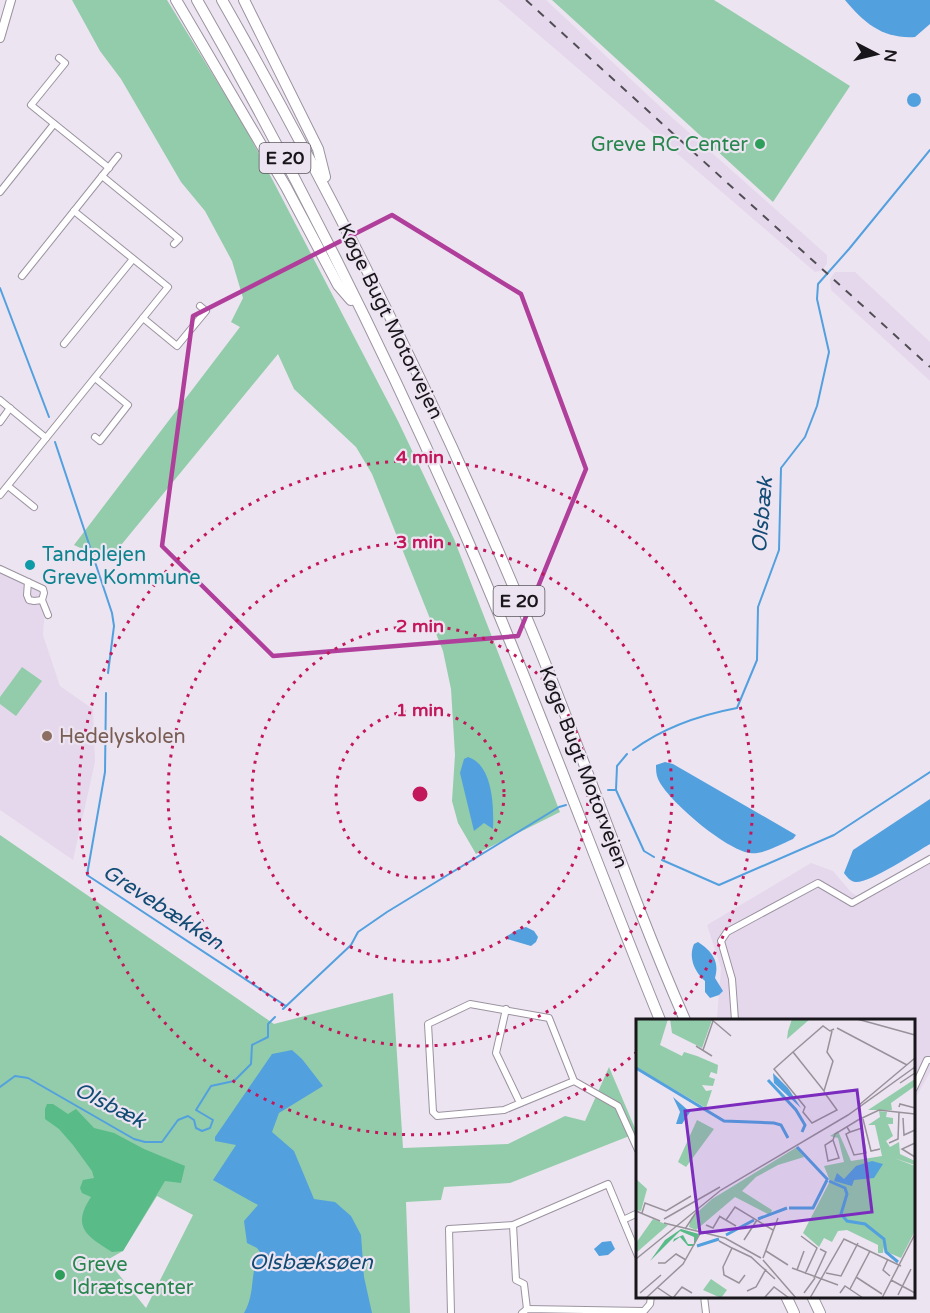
<svg xmlns="http://www.w3.org/2000/svg" width="930" height="1313" font-family="'Varela Round',sans-serif">
<style>
.built{fill:#e5d8ec}
.green{fill:#92ccaa;fill-rule:evenodd}
.forest{fill:#58bb88}
.water{fill:#53a0df}
.lines{fill:none;stroke-linecap:round;stroke-linejoin:round}
.stream{stroke:#53a0df;stroke-width:2}
.street-casing{stroke:#9b93a0;stroke-width:8}
.secondary-casing{stroke:#9b93a0;stroke-width:10}
.highway-casing{stroke:#9b93a0;stroke-width:12}
.street{stroke:#fff;stroke-width:6}
.secondary{stroke:#fff;stroke-width:8}
.highway{stroke:#fff;stroke-width:10}
.rail{stroke:#514d54;stroke-width:2;stroke-dasharray:8 8;stroke-linecap:butt}
.marked{fill:none;stroke:#b03f9b;stroke-width:4.5;stroke-linejoin:round}
.ring{fill:none;stroke:#c2185b;stroke-width:3;stroke-dasharray:3 6}
.leisure-dot{fill:#2e9e5b;stroke:#ede4f1;stroke-width:2}
.culture-dot{fill:#0f9aa8;stroke:#ede4f1;stroke-width:2}
.education-dot{fill:#8d6e63;stroke:#ede4f1;stroke-width:2}
.labels{text-anchor:middle;stroke-width:4.5;stroke-linejoin:round;paint-order:stroke}
.shield{fill:#ede4f1;stroke:#59545b;stroke-width:1.5}
.shield-label{font-size:18px;font-weight:bold;fill:#19161b}
.leisure-label{font-size:20px;fill:#27864d;stroke:#ede4f1;text-anchor:end}
.street-label{font-size:20px;fill:#19161b;stroke:#ede4f1}
.culture-label{font-size:20px;fill:#0d838f;stroke:#ede4f1;text-anchor:start}
.education-label{font-size:20px;fill:#785e54;stroke:#ede4f1;text-anchor:start}
.water-label{font-size:21px;font-style:italic;fill:#124c75;stroke:#ede4f1}
.inset-river{fill:none;stroke:#53a0df;stroke-width:3}
.inset-road{fill:none;stroke:#98929b;stroke-width:1.5}
.view{fill:#7b2cbf;fill-opacity:0.15;stroke:#7b2cbf;stroke-width:3}
.inset-edge{fill:none;stroke:#19161b;stroke-width:3}
.centre{fill:#c2185b;stroke:#ede4f1;stroke-width:3}
.ring-label{font-size:18px;text-anchor:middle;font-weight:bold;fill:#c2185b;stroke:#ede4f1;stroke-width:4.5;stroke-linejoin:round;paint-order:stroke}
</style>
<rect width="100%" height="100%" fill="#ede4f1"/>
<g class="built">
<polygon points="498,0 546,0 667,113 827,255 827,264 821,271 815,272"/>
<polygon points="835,272 855,272 930,342 930,381 831,290 830,279"/>
<polygon points="0,573 46,594 43,635 60,686 93,709 95,762 73,860 0,810"/>
<polygon points="930,854 930,1072 914,1101 914,1020 719,1020 717,1017 721,968 707,925 811,863 833,871 851,892 857,896"/>
</g>
<g class="green">
<polygon points="72,0 167,0 245,127 398,421 454,539 560,812 476,854 458,823 452,801 455,755 451,689 443,651 372,474 356,447 294,389 278,354 108,561 74,545 240,327 231,322 243,298 232,261 205,211 181,182 121,79 100,51"/>
<polygon points="552,0 714,0 850,86 773,202"/>
<polygon points="22,667 42,681 16,716 0,704 0,697"/>
<path d="M0 835 274 1024 393 993 403 1148 508 1144 565 1116 585 1121 609 1067 637 1133 510 1183 444 1187 441 1200 406 1202 410 1313H0ZM157 1196 193 1215 146 1308 107 1260 123 1251Z"/>
</g>
<path class="forest" d="M47 1104H53L68 1114 76 1109 94 1128 114 1133 144 1149 185 1166 181 1183 165 1181 123 1251 112 1252C87 1236 71 1227 91 1197L82 1193 80 1188 83 1180 94 1178 92 1171 73 1145 59 1129 45 1119V1109Z"/>
<g class="water">
<path d="M845 0H930V24L915 37C883 39 864 23 845 0Z"/>
<circle cx="914" cy="100" r="7"/>
<path d="M468 757C493 765 494 807 493 829L484 823 474 831 460 773 464 759Z"/>
<path d="M665 762 673 764 796 835 793 839C781 844 763 855 750 853 726 850 667 800 658 779 656 774 656 770 656 765Z"/>
<path d="M930 799V844C916 852 869 884 855 882 850 881 847 877 844 873L853 850Z"/>
<polygon points="526,927 534,931 538,937 536,942 531,946 507,939 507,936 517,930"/>
<path d="M698 942C712 951 720 962 715 978L723 991 719 995 710 998 705 992V981C695 972 688 958 694 944Z"/>
<path d="M292 1050 302 1059 323 1086 279 1113 272 1132 294 1151 314 1199 335 1202 351 1216 361 1235 364 1277 372 1313H244C256 1293 249 1273 260 1252L257 1248 247 1243 244 1221 258 1205 213 1180 236 1145 215 1141V1137L272 1054Z"/>
<polygon points="611,1241 615,1249 608,1255 599,1256 594,1249 602,1242"/>
</g>
<g class="lines">
<g class="stream">
<polyline points="0,288 49,417"/>
<polyline points="55,442 112,613 114,626 108,673"/>
<polyline points="106,693 105,772 87,875 286,1006"/>
<path d="M633 750C664 727 700 715 737 708L757 660 758 607 779 550 781 468 805 437 817 406 829 352 817 299 818 284 849 249 930 150"/>
<polyline points="608,790 616,790 617,766 627,754"/>
<polyline points="616,790 644,851 654,857"/>
<polyline points="662,860 719,885 834,835 930,772"/>
<polyline points="283,1009 351,945 358,932 387,912 559,807 566,805"/>
<polyline points="0,1087 15,1076 28,1078 134,1139 145,1142 162,1142 178,1120 188,1116 194,1120 196,1128 202,1131 210,1128 213,1120 196,1110 211,1086 234,1081 251,1064 252,1045 268,1037 268,1024 275,1017"/>
</g>
<defs>
<g id="street">
<polyline points="59,58 65,63 31,105 109,168"/>
<polyline points="102,176 179,239 174,244"/>
<polyline points="0,192 54,124"/>
<polyline points="22,276 118,156"/>
<polyline points="143,318 177,346 206,311 200,306"/>
<polyline points="64,344 133,259"/>
<polyline points="95,378 128,405 100,441 95,437"/>
<polyline points="0,400 46,438"/>
<polyline points="0,422 10,408"/>
<polyline points="8,486 34,507"/>
<polyline points="0,495 168,287 74,211"/>
<polyline points="0,569 43,589 44,593 42,600 48,615"/>
<polyline points="28,582 27,595 29,600 34,601 42,600"/>
<polyline points="506,1009 496,1053 520,1103"/>
<polyline points="735,1020 732,979 721,941 727,932 818,883 852,903 930,859"/>
<polyline points="574,1081 504,1110 437,1116 433,1112 428,1024 470,1004 549,1018 574,1081 618,1106 638,1150"/>
<polyline points="914,1088 927,1060 930,1060"/>
<polyline points="623,1220 638,1213"/>
<polyline points="513,1225 516,1280 524,1284 527,1309"/>
<polyline points="704,1296 706,1313"/>
<polyline points="451,1313 449,1229 513,1225 608,1184 638,1256"/>
<polyline points="522,1313 527,1309 644,1311 650,1304 651,1296"/>
</g>
<polyline id="secondary" points="0,38 11,0"/>
<g id="highway">
<polyline points="176,0 286,187 338,285 351,300"/>
<path d="M197 0C300 180 392 365 474 555 540 708 597 866 660 1020"/>
<path d="M222 0C340 207 446 421 537 643 588 768 631 897 685 1020"/>
<polyline points="244,0 318,149 325,177"/>
<polyline points="786,1296 794,1313"/>
<polyline points="812,1296 820,1313"/>
</g>
</defs>
<use href="#street" class="street-casing"/>
<use href="#secondary" class="secondary-casing"/>
<use href="#highway" class="highway-casing"/>
<use href="#street" class="street"/>
<use href="#secondary" class="secondary"/>
<use href="#highway" class="highway"/>
<polyline class="rail" points="526,0 930,367"/>
</g>
<path class="marked" d="M392 215 521 294 586 469 518 636 273 656 162 546 193 316Z"/>
<g class="ring">
<circle cx="420" cy="794" r="84"/>
<circle cx="420" cy="794" r="168"/>
<circle cx="420" cy="794" r="252"/>
<path d="M637 1052A337 337 0 1 1 670 1019"/>
</g>
<g class="leisure-dot">
<circle cx="760" cy="144" r="6"/>
<circle cx="60" cy="1275" r="6"/>
</g>
<circle class="culture-dot" cx="30" cy="565" r="6"/>
<circle class="education-dot" cx="47" cy="736" r="6"/>
<g class="labels">
<g class="shield">
<rect x="259.5" y="143" width="51" height="30" rx="4.5"/>
<rect x="493.5" y="586" width="51" height="30" rx="4.5"/>
</g>
<g class="shield-label">
<text x="285" y="164">E 20</text>
<text x="519" y="607">E 20</text>
</g>
<g class="leisure-label">
<text x="748" y="151">Greve RC Center</text>
<text x="72" y="1271" text-anchor="start">Greve<tspan x="72" dy="23">Idrætscenter</tspan></text>
</g>
<g class="street-label">
<text transform="translate(391 321) rotate(64)" y="7">Køge Bugt Motorvejen</text>
<text transform="translate(584 767) rotate(69)" y="7">Køge Bugt Motorvejen</text>
</g>
<g class="culture-label">
<text x="42" y="561">Tandplejen<tspan x="42" dy="23">Greve Kommune</tspan></text>
</g>
<g class="education-label">
<text x="59" y="743">Hedelyskolen</text>
</g>
<g class="water-label">
<text transform="translate(762 515) rotate(-85)" y="7">Olsbæk</text>
<text transform="translate(163 907) rotate(33)" y="7">Grevebækken</text>
<text transform="translate(110 1105) rotate(27)" y="7">Olsbæk</text>
<text x="311" y="1269">Olsbæksøen</text>
</g>
</g>
<g transform="translate(636 1019)">
<rect width="279" height="279" fill="#ede4f1"/>
<path d="M0 0H32L24 26 46 37 48 33 61 37 82 46 81 55 75 53 73 58 79 60 77 67 66 66 70 72 76 71 70 89 0 48ZM34 0 76 1 66 29 36 14ZM156 0H174L151 20 152 12ZM279 60V67L255 84 256 91H232ZM243 92 251 93 250 98 257 99V105H252L257 117 250 122 254 128 263 123 264 135 279 142V146L258 139 279 147V212L265 239 251 233 249 220 247 234H242V226L211 211 202 212 196 223 188 219 183 228 167 214 194 162 188 147 208 143 202 119 194 117 202 112 215 142 246 137 239 106H232L244 98ZM61 101 78 110 50 148 42 143ZM161 128 168 138 142 146 120 158 106 172 136 191 134 196 99 178 60 211 53 208 55 199 76 180ZM0 160 11 170 5 192 0 191ZM17 200 32 206 0 234V224ZM75 260 91 271 85 279 67 271Z" fill="#92ccaa"/>
<path d="M45 210 63 215 58 227H52L44 218 37 223 38 220 47 216 52 225H58V218L44 212 14 242 29 221Z" fill="#58bb88"/>
<path d="M137 54 152 69 165 89 138 64ZM37 78 54 93 46 105H40L44 93ZM236 142 247 145 238 159 218 161 216 167 198 162 201 154 208 160 220 147Z" fill="#53a0df"/>
<path class="inset-river" d="M0 49 88 102 138 104 145 106 152 119M132 61 160 91 169 106 166 113M161 128 192 161M193 162 209 169 211 175 205 195 211 202 229 205 248 220 250 233 262 243M153 189H177L191 161M122 200 151 189M90 216 118 201M61 227 83 220"/>
<path class="inset-road" d="M75 0 95 17M221 0 279 16M201 9 271 46M196 12 191 33 197 42 188 72 157 33 187 7 194 12 198 10M60 27 76 37M67 31 77 2M157 33 138 50 169 88 167 93 176 104 201 91 188 73M264 64 279 54M223 86 279 39M263 88 264 85 279 89M267 99 268 116 279 111M227 100 235 132 244 130M211 108 214 113 226 109 230 134 218 136 210 115 214 113M197 121 189 126 192 142 203 139 197 121 199 115 222 101 243 91 279 95M253 124 262 120 263 93M279 124 266 130 279 138M0 192 24 202M6 194 9 184 30 192 55 177M83 197 100 207M28 200 84 168M90 201 99 188 137 211M28 204 89 219 125 239M70 206 77 209 84 197M49 210 61 192M165 217 181 229 169 255M108 221 121 201M83 222 96 229 87 248 88 256 103 264 109 256M96 229 115 238 139 260M130 232 152 246M127 239 142 199M0 240 85 171 212 96 279 48M252 240 247 251 254 257M127 241 160 279M22 244H29L40 235 50 241M156 249 202 266M161 251 168 232M190 254 205 257 222 224M220 258 246 275M178 259 190 233 184 230M255 261 279 274M22 269 37 279 46 268 56 274M214 270 234 232M111 272 120 268 130 250M4 274 25 256M168 274 179 259M204 274 209 267 227 279M262 276 275 250M129 278 138 268 153 279M10 279 47 245 65 213M174 279 208 220 265 247M246 279 279 215"/>
<path class="view" d="M221 71 236 193 64 214 49 92Z"/>
<rect width="279" height="279" class="inset-edge"/>
</g>
<circle cx="420" cy="794" r="9" class="centre"/>
<g class="ring-label">
<text x="420" y="463">4 min</text>
<text x="420" y="548">3 min</text>
<text x="420" y="632">2 min</text>
<text x="420" y="716">1 min</text>
</g>
<g transform="translate(876 54) rotate(97)" stroke="#ede4f1" stroke-width="4.5" paint-order="stroke">
<path d="M0-4.5L10 22L0 15L-10 22Z" fill="#19161b"/>
<text y="-9" font-size="16" font-weight="bold" text-anchor="middle" fill="#19161b">N</text>
</g>
</svg>
